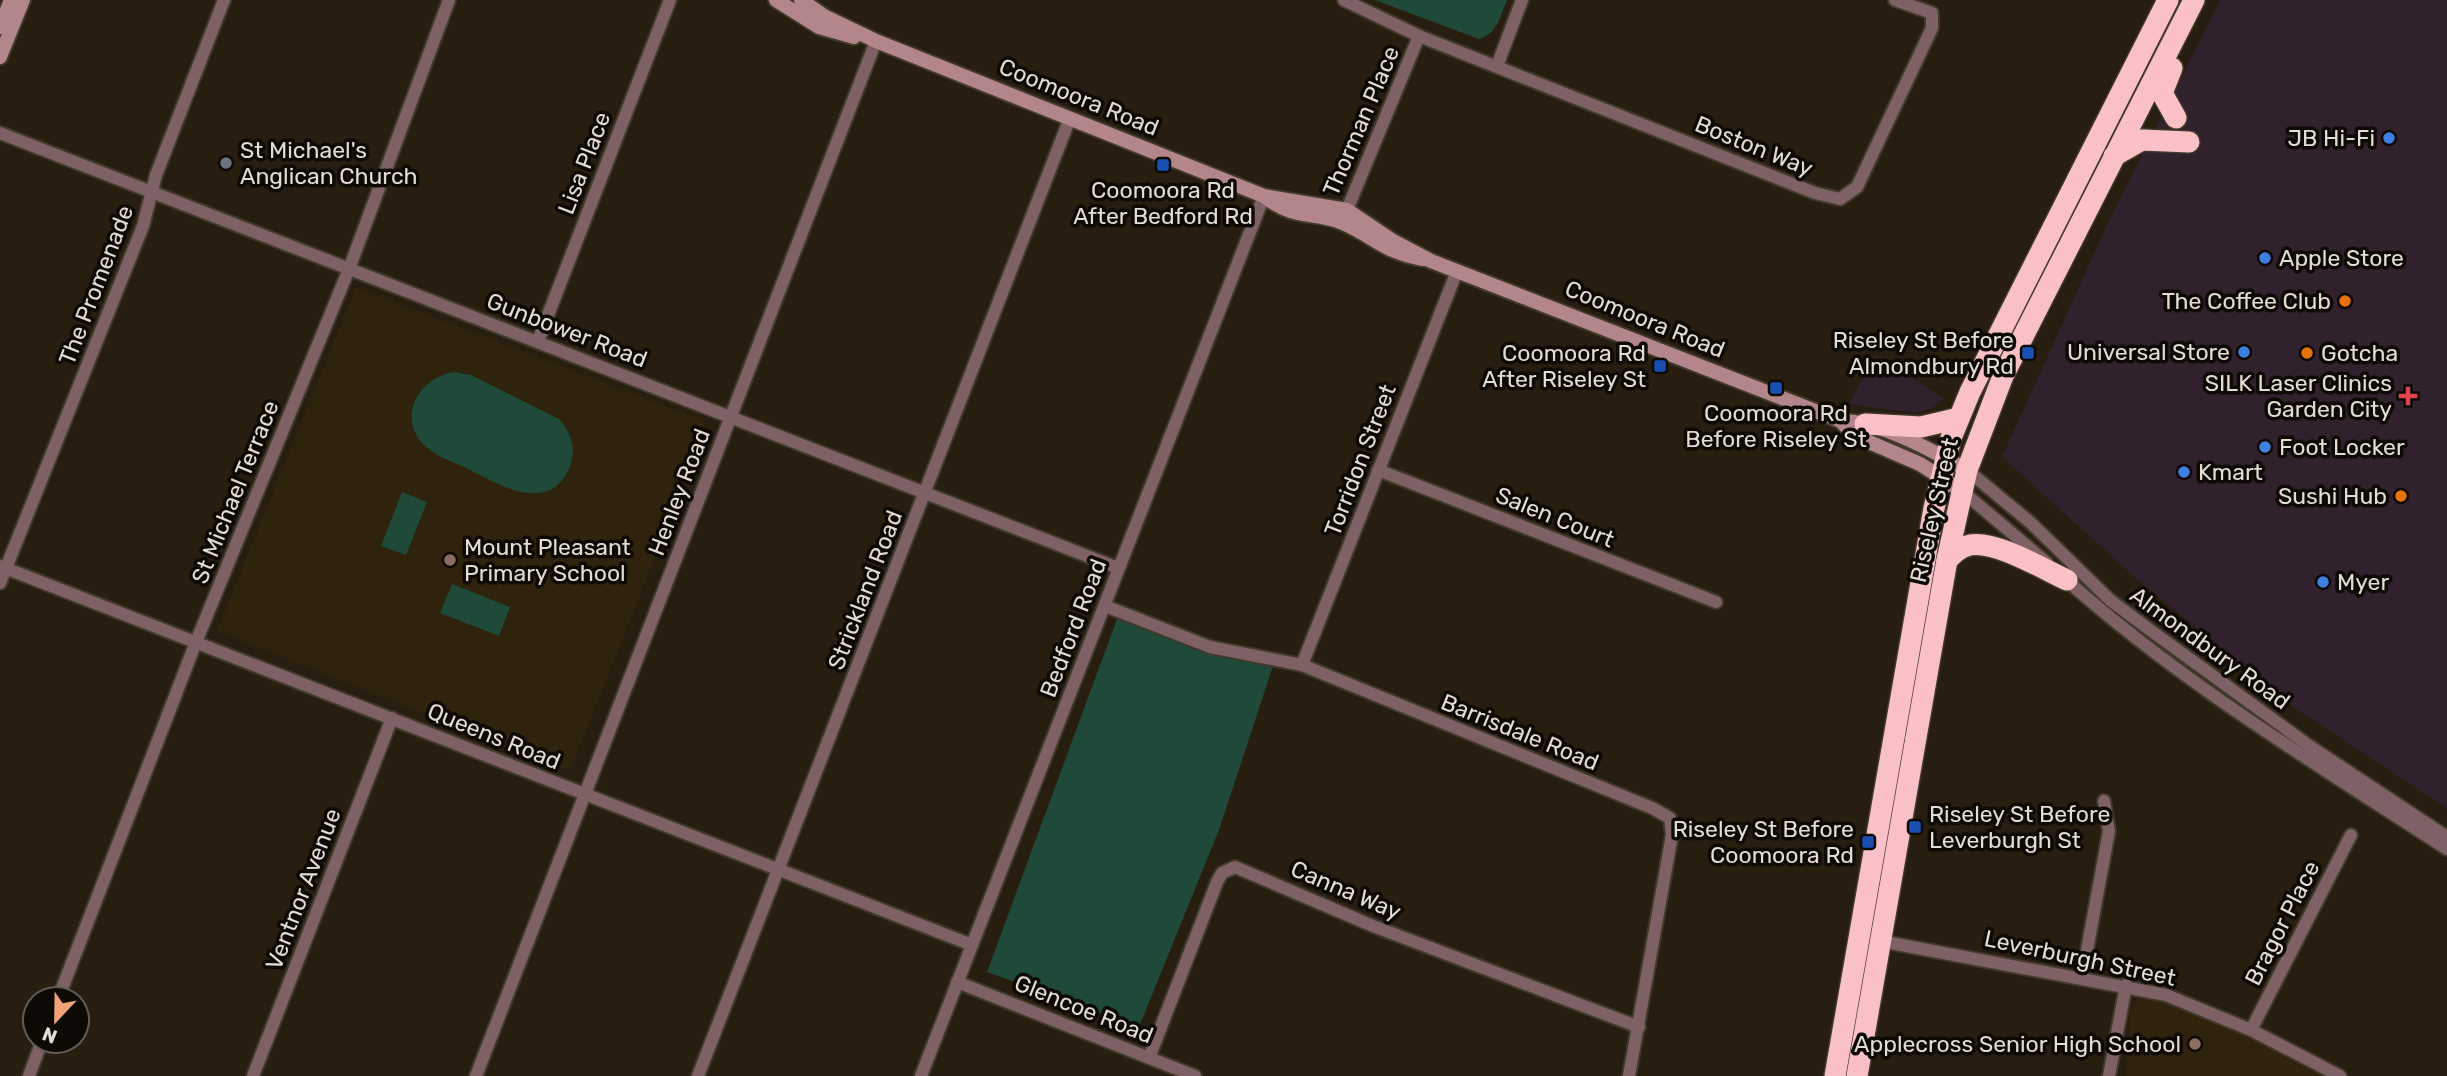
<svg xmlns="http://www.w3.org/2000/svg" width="2447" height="1076" font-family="Rubik,sans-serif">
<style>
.commercial{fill:#30212d}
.built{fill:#2f230d}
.green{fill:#1f4938}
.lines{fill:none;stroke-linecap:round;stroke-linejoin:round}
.street-casing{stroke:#41392a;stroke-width:16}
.secondary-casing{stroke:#41392a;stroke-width:18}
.highway-casing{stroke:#41392a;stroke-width:24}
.street{stroke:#7d6164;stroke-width:12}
.secondary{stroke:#b2868a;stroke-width:14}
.highway{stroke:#f9c1c6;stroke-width:21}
.shop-dot{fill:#3f7fe0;stroke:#0d0904;stroke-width:2.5}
.worship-dot{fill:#6b7280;stroke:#0d0904;stroke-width:2.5}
.transit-dot{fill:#1a4fb4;stroke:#0d0904;stroke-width:2.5}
.food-dot{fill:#e8710a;stroke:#0d0904;stroke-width:2.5}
.health-dot{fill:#e0444e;stroke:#0d0904;stroke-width:2.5}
.education-dot{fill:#8d6e63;stroke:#0d0904;stroke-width:2.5}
.labels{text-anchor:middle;stroke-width:7;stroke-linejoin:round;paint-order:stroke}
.street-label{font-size:23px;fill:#e2dcd2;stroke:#0d0904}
.poi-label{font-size:23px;fill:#e2dcd2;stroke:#0d0904;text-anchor:end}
</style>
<rect width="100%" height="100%" fill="#271e0f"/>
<g class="commercial">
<polygon points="2220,0 2447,0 2447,808 2284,701 2137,579 2002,457 2106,227"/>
<polygon points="1875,355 1944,398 1932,408 1915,413 1849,404"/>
</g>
<g class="built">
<polygon points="356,287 704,421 641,593 570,771 217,631"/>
<polygon points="2150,994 2166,995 2325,1076 2126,1076 2130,1011 2138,998"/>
</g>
<g class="green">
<path d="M1375 0H1507C1500 17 1497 34 1479 39Z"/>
<path d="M453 372 471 375 559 419C572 433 577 451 569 469 547 516 497 483 466 468 452 461 434 456 423 444 397 416 419 378 453 372Z"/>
<polygon points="402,492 427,502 406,555 381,546"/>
<polygon points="452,584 510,607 499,636 440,613"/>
<polygon points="1117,619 1203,652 1273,666 1219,830 1139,1027 987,972"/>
</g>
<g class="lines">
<defs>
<g id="street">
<polyline points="1344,0 1419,36 1815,193 1840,199 1857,187 1932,28 1932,13 1895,0"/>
<polyline points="1497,66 1522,0"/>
<polyline points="0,133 1118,568"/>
<polyline points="1344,217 1419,36"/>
<polyline points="538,341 670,0"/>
<polyline points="1378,470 1716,602"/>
<polyline points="1967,470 2031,523 2110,600 2150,630 2308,745 2447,837"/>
<polyline points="1962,491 2047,563"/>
<polyline points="0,566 972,945"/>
<path d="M2063 577C2180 682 2316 764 2447 849"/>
<polyline points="0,583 143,226 156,175 224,0"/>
<polyline points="1105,606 1210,647 1302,665 1652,808 1670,818 1672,835 1629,1076"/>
<polyline points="1302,665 1457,271"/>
<polyline points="1880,941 2166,995 2251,1030 2340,1076"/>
<polyline points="2082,977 2109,831 2104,801"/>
<polyline points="957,982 1195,1076"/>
<polyline points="58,999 196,642 349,269 449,0"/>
<polyline points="2251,1030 2351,835"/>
<polyline points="1149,1058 1217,882 1222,873 1235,867 1373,926 1639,1027"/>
<polyline points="29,1076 42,1041"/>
<polyline points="253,1076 392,718"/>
<polyline points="476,1076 876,41"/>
<polyline points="698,1076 1070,118"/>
<polyline points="921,1076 1264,196"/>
<polyline points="2109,1076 2126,985"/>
</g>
<g id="secondary">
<polyline points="776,0 819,27 854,37"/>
<path d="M801 0 824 16 876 41 1264 196 1347 210 1393 241 1431 261 1841 421C1880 421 1933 451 1967 470"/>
<polyline points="0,27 11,0"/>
<polyline points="0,57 23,0"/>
<path d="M1265 197C1298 222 1313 210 1343 223 1375 237 1383 252 1423 259"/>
<polyline points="1841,421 1853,435 1920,464 1962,491"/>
</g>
<g id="highway">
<polyline points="2172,68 2162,93 2176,118"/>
<polyline points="2114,156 2142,140 2189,142"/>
<polyline points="1865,424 1921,427 1959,418"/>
<path d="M1947 560C1954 553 1960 547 1970 545 1995 540 2043 569 2067 580"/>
<polyline points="1835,1076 1934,508 1951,438 1970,392 2168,0"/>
<polyline points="1857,1076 1947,560 1967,470 2003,376 2194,0"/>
</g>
</defs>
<use href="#street" class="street-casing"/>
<use href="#secondary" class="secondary-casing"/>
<use href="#highway" class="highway-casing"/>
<use href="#street" class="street"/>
<use href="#secondary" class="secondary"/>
<use href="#highway" class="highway"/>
</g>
<g class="shop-dot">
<circle cx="2389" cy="138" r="7"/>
<circle cx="2265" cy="258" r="7"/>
<circle cx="2244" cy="352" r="7"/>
<circle cx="2265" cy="447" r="7"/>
<circle cx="2184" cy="472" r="7"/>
<circle cx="2323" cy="582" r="7"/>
</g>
<circle class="worship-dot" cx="226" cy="163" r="7"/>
<g class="transit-dot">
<rect x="1156" y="158" width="14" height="14" rx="3.5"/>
<rect x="2021" y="346" width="14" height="14" rx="3.5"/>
<rect x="1653" y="359" width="14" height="14" rx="3.5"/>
<rect x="1769" y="381" width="14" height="14" rx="3.5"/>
<rect x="1908" y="820" width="14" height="14" rx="3.5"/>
<rect x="1861" y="835" width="14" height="14" rx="3.5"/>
</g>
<g class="food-dot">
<circle cx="2345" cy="301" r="7"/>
<circle cx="2307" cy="353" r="7"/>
<circle cx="2401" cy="496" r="7"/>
</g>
<path class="health-dot" d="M2404.5 385.5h7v7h7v7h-7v7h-7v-7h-7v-7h7z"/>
<g class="education-dot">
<circle cx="450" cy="560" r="7"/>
<circle cx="2195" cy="1044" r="7"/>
</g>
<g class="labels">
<g class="street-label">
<text transform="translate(1079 97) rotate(22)" y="8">Coomoora Road</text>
<text transform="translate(1361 121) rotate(-67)" y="8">Thorman Place</text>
<text transform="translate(1754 146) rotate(22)" y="8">Boston Way</text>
<text transform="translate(584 163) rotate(-69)" y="8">Lisa Place</text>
<text transform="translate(96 285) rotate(-69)" y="8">The Promenade</text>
<text transform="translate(1645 319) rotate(22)" y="8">Coomoora Road</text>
<text transform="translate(567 330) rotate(21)" y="8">Gunbower Road</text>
<text transform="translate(1360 460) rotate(-69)" y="8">Torridon Street</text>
<text transform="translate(235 492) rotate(-68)" y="8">St Michael Terrace</text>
<text transform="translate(679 492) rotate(-69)" y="8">Henley Road</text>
<text transform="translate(1934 510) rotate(-77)" y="8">Riseley Street</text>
<text transform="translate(1555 517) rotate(22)" y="8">Salen Court</text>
<text transform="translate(865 590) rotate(-69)" y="8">Strickland Road</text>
<text transform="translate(1073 628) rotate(-69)" y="8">Bedford Road</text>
<text transform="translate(2210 648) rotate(36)" y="8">Almondbury Road</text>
<text transform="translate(1520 732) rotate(22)" y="8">Barrisdale Road</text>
<text transform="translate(494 736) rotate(22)" y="8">Queens Road</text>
<text transform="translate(303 889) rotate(-69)" y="8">Ventnor Avenue</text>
<text transform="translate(1346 890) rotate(23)" y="8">Canna Way</text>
<text transform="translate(2282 923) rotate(-63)" y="8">Bragor Place</text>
<text transform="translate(2080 958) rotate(12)" y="8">Leverburgh Street</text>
<text transform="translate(1084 1009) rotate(22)" y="8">Glencoe Road</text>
</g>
<g class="poi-label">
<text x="2375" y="146">JB Hi-Fi</text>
<text x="240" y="158" text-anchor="start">St Michael's<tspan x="240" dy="26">Anglican Church</tspan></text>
<text x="1163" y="198" text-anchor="middle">Coomoora Rd<tspan x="1163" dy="26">After Bedford Rd</tspan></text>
<text x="2279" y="266" text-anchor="start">Apple Store</text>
<text x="2331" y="309">The Coffee Club</text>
<text x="2014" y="348">Riseley St Before<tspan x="2014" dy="26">Almondbury Rd</tspan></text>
<text x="2230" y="360">Universal Store</text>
<text x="1646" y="361">Coomoora Rd<tspan x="1646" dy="26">After Riseley St</tspan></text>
<text x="2321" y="361" text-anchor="start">Gotcha</text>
<text x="2392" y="391">SILK Laser Clinics<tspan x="2392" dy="26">Garden City</tspan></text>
<text x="1776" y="421" text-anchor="middle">Coomoora Rd<tspan x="1776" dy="26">Before Riseley St</tspan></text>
<text x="2279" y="455" text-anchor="start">Foot Locker</text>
<text x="2198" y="480" text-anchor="start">Kmart</text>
<text x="2387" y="504">Sushi Hub</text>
<text x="464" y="555" text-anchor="start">Mount Pleasant<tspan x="464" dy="26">Primary School</tspan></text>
<text x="2337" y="590" text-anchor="start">Myer</text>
<text x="1929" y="822" text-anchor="start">Riseley St Before<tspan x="1929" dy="26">Leverburgh St</tspan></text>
<text x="1854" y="837">Riseley St Before<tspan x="1854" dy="26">Coomoora Rd</tspan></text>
<text x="2181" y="1052">Applecross Senior High School</text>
</g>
</g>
<g transform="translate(56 1020) rotate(202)"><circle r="33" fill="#0d0904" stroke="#625d56" stroke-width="2"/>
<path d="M0-5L12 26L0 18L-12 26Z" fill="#f0a279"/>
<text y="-10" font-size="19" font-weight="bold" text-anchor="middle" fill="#e2dcd2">N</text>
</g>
</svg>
